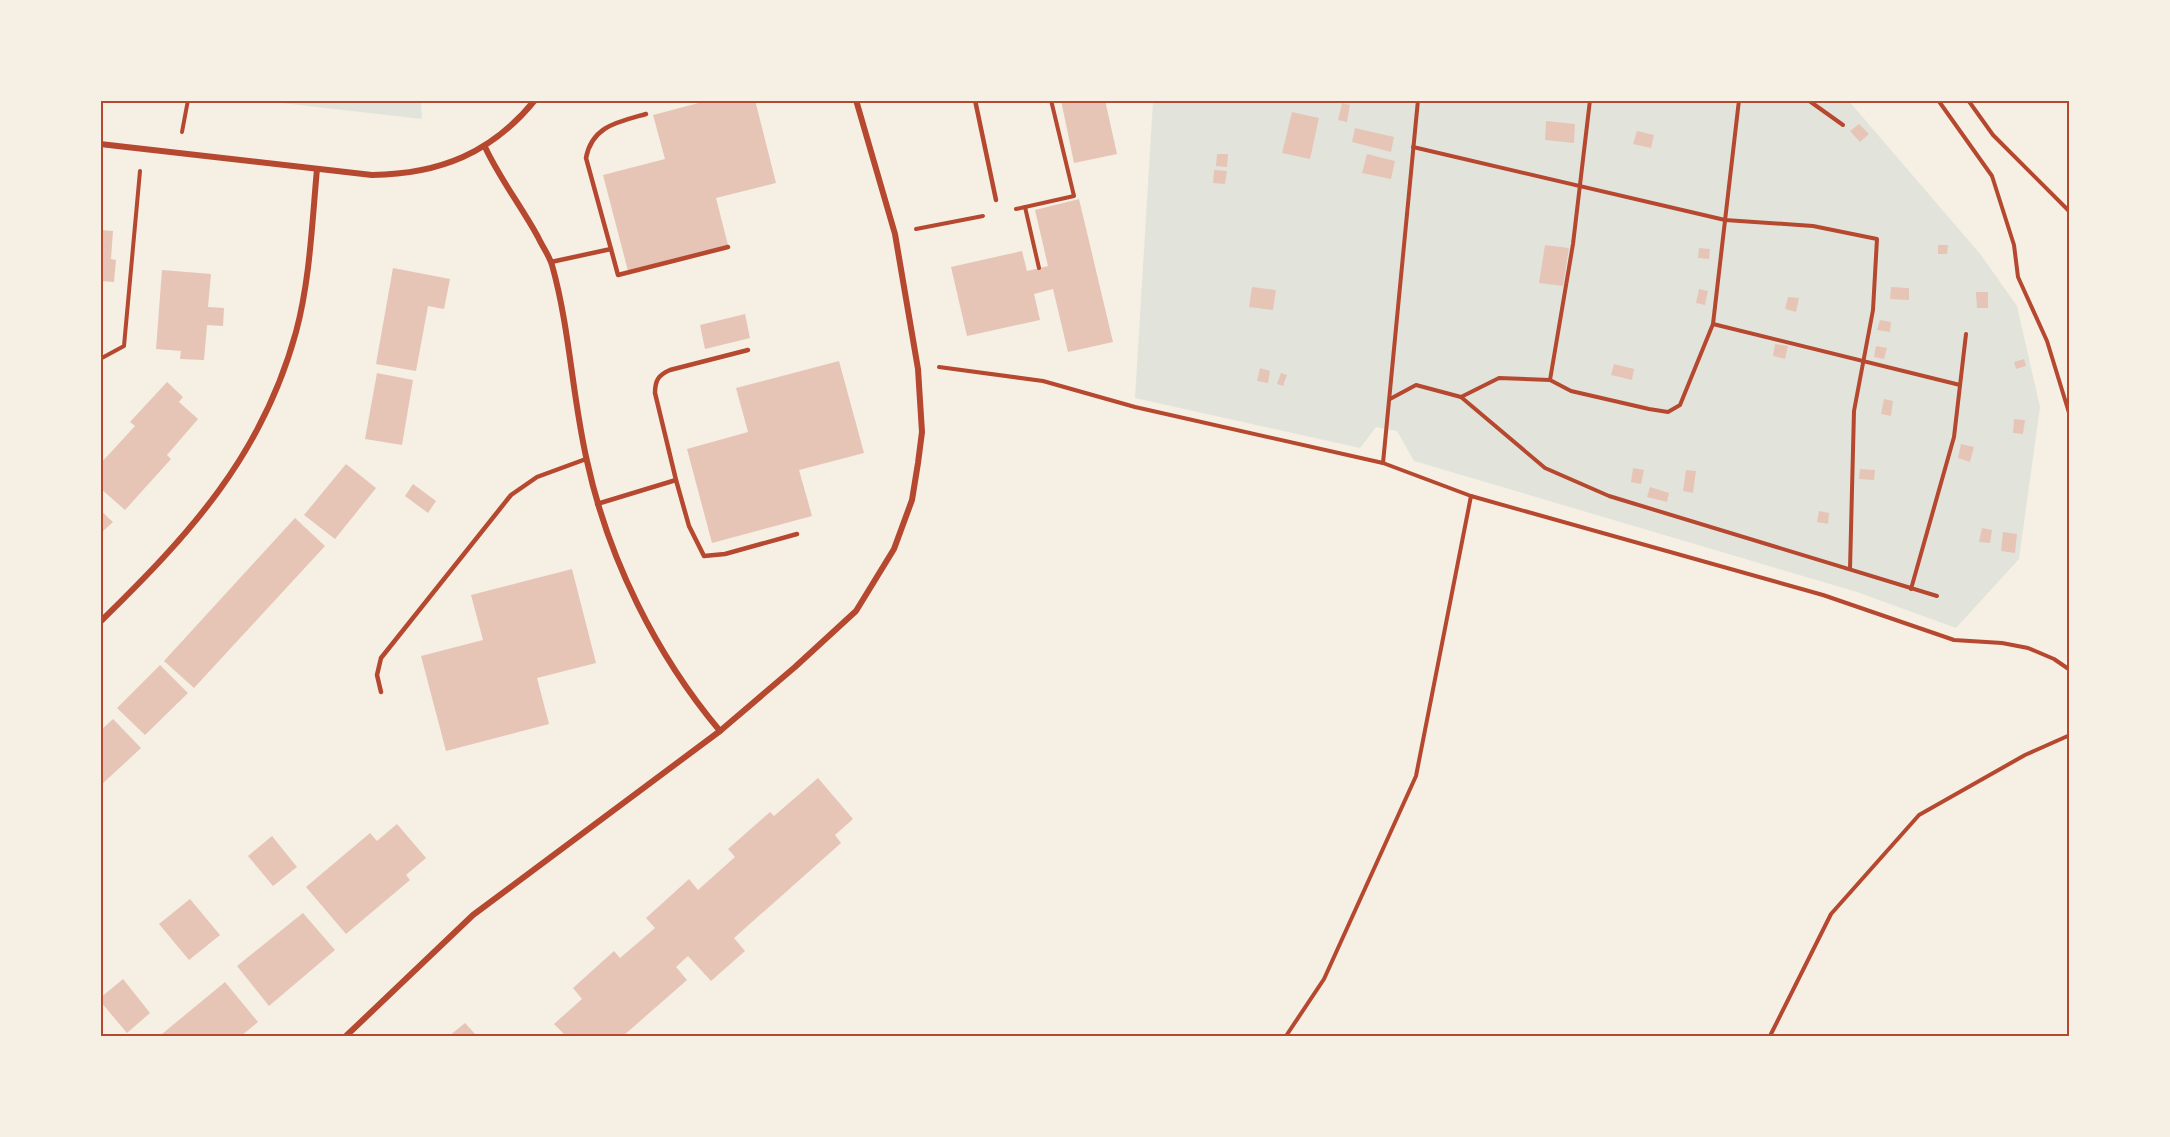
<svg xmlns="http://www.w3.org/2000/svg" width="2170" height="1137" font-family="'Sofia Sans Condensed',sans-serif">
<style>
.green{fill:#e2e4dc}
.building{fill:#e6c5b7}
.lines{fill:none;stroke-linecap:round;stroke-linejoin:round}
.path{stroke:#b5482f;stroke-width:4}
.service{stroke:#b5482f;stroke-width:4.5}
.minor{stroke:#b5482f;stroke-width:6}
.neatline{fill:none;stroke:#b5482f;stroke-width:2}
</style>
<rect width="100%" height="100%" fill="#f6efe4"/>
<g class="green">
<polygon points="1848,100 1981,255 2017,306 2040,407 2019,559 1956,628 1857,592 1414,461 1397,431 1376,427 1360,448 1135,398 1153,101"/>
<polygon points="264,101 421,101 422,119"/>
</g>
<g class="building">
<polygon points="710,100 755,100 776,183 716,198 728,245 628,271 603,175 665,159 653,115"/>
<polygon points="1061,100 1105,100 1117,154 1074,163"/>
<polygon points="1342,103 1350,105 1347,122 1338,120"/>
<polygon points="1292,112 1319,118 1310,159 1282,153"/>
<polygon points="1546,121 1575,124 1574,143 1545,140"/>
<polygon points="1859,124 1869,134 1860,142 1850,131"/>
<polygon points="1355,128 1394,137 1391,152 1352,142"/>
<polygon points="1637,131 1654,135 1651,148 1633,144"/>
<polygon points="1217,154 1228,154 1227,167 1216,166"/>
<polygon points="1367,154 1395,161 1391,179 1362,173"/>
<polygon points="1214,170 1227,171 1225,184 1213,183"/>
<polygon points="1079,199 1113,342 1068,352 1053,289 1034,294 1040,320 967,336 951,267 1022,251 1027,271 1048,266 1035,210"/>
<polygon points="100,230 113,231 111,259 116,260 114,282 100,281"/>
<polygon points="1545,245 1569,248 1563,286 1539,283"/>
<polygon points="1938,245 1948,245 1947,254 1938,254"/>
<polygon points="1699,248 1710,249 1709,259 1698,258"/>
<polygon points="393,268 450,279 444,309 428,306 416,371 376,364"/>
<polygon points="162,270 211,274 208,307 224,308 223,326 207,325 204,360 180,359 181,351 156,349"/>
<polygon points="1252,287 1276,290 1273,310 1249,307"/>
<polygon points="1891,287 1909,288 1909,300 1890,299"/>
<polygon points="1699,289 1708,291 1705,305 1696,303"/>
<polygon points="1976,292 1988,292 1988,308 1977,308"/>
<polygon points="1788,297 1799,298 1796,312 1785,309"/>
<polygon points="745,314 750,338 705,349 700,325"/>
<polygon points="1880,320 1891,322 1890,332 1877,330"/>
<polygon points="1775,344 1788,346 1785,359 1773,356"/>
<polygon points="1876,346 1887,348 1884,359 1874,357"/>
<polygon points="2024,359 2026,366 2016,369 2014,362"/>
<polygon points="839,361 864,453 799,470 812,516 712,543 687,449 748,432 736,388"/>
<polygon points="1614,364 1634,369 1632,380 1611,375"/>
<polygon points="1260,368 1270,371 1268,383 1257,381"/>
<polygon points="377,373 413,380 402,445 365,439"/>
<polygon points="1281,373 1287,375 1283,386 1277,384"/>
<polygon points="167,382 183,397 179,402 198,419 167,455 171,459 125,510 100,488 100,464 135,426 130,422"/>
<polygon points="1884,399 1893,401 1891,416 1881,414"/>
<polygon points="2014,419 2025,420 2023,434 2013,433"/>
<polygon points="1961,444 1974,447 1970,462 1958,458"/>
<polygon points="346,464 376,488 335,539 304,515"/>
<polygon points="1633,468 1644,470 1641,484 1631,482"/>
<polygon points="1860,469 1875,470 1874,480 1859,479"/>
<polygon points="1686,470 1696,471 1693,493 1683,491"/>
<polygon points="413,484 436,501 428,513 405,496"/>
<polygon points="1650,487 1669,493 1667,502 1647,497"/>
<polygon points="100,510 113,522 100,534"/>
<polygon points="1819,511 1829,513 1828,524 1817,522"/>
<polygon points="295,518 325,546 194,688 164,661"/>
<polygon points="1982,528 1992,530 1990,543 1979,542"/>
<polygon points="2003,532 2017,534 2015,553 2001,551"/>
<polygon points="572,569 596,663 537,678 549,724 446,751 421,656 483,640 471,595"/>
<polygon points="160,665 188,693 145,735 117,708"/>
<polygon points="113,719 141,748 100,786 100,731"/>
<polygon points="818,778 853,819 835,835 841,843 734,938 745,951 711,981 688,956 676,967 687,980 623,1036 566,1036 554,1024 582,999 573,988 614,951 620,958 655,928 646,918 689,879 698,890 735,857 728,849 770,812 774,816"/>
<polygon points="397,824 426,858 406,875 410,880 346,934 306,887 370,833 377,841"/>
<polygon points="272,836 297,867 273,886 248,856"/>
<polygon points="190,899 220,935 189,960 159,924"/>
<polygon points="303,913 335,950 269,1006 237,966"/>
<polygon points="123,979 150,1013 127,1033 100,1001 100,998"/>
<polygon points="225,982 258,1022 241,1036 164,1036 162,1034"/>
<polygon points="465,1023 477,1036 449,1036"/>
</g>
<g class="lines">
<g class="path">
<polyline points="1808,100 1843,125"/>
<polyline points="1938,100 1992,176 2014,245 2018,277 2047,341 2070,416"/>
<polyline points="1968,100 1993,135 2070,212"/>
<polyline points="182,132 188,100"/>
<polyline points="1413,147 1725,220 1813,226 1877,239 1873,310 1854,411 1850,569"/>
<polyline points="1025,207 1039,268"/>
<polyline points="1016,209 1074,196 1051,100"/>
<polyline points="916,229 983,216"/>
<polyline points="1713,324 1960,385"/>
<polyline points="100,359 124,346 140,171"/>
<polyline points="939,367 1043,381 1135,407 1383,463 1471,496 1823,595 1954,640 2002,643 2028,648 2054,659 2070,670"/>
<polyline points="1550,380 1573,244 1590,100"/>
<polyline points="1461,397 1499,378 1550,380 1571,391 1649,409 1668,412 1680,405 1713,324 1739,100"/>
<polyline points="1390,399 1416,385 1461,397 1545,468 1609,496 1937,596"/>
<polyline points="1383,463 1418,100"/>
<polyline points="1911,589 1954,437 1966,334"/>
<polyline points="1286,1036 1324,979 1416,776 1471,496"/>
<polyline points="1770,1036 1831,914 1919,815 2025,755 2070,735"/>
</g>
<g class="service">
<polyline points="975,100 996,200"/>
<path d="M611 249 586 158C592 126 618 122 646 114"/>
<polyline points="551,262 611,249 618,275 728,247"/>
<polyline points="676,480 689,526 704,556 725,554 797,534"/>
<path d="M597 504 676 480 655 393C655 381 658 375 670 370L748 350"/>
<polyline points="381,692 377,675 381,658 511,495 537,477 586,459"/>
</g>
<g class="minor">
<path d="M100 144 372 175C440 174 492 153 535 100"/>
<path d="M485 147C500 179 521 206 538 237 542 246 549 255 552 265 570 329 572 396 587 461 608 558 656 655 720 731"/>
<path d="M100 622C190 534 262 456 296 332 310 280 312 223 317 169"/>
<polyline points="346,1036 473,915 720,731 795,667 856,611 894,549 912,500 918,463 922,432 918,369 895,234 856,100"/>
</g>
</g>
<rect width="2170" height="1137" fill="none" stroke="#f6efe4" stroke-width="204"/>
<rect x="102" y="102" width="1966" height="933" class="neatline"/>
</svg>
